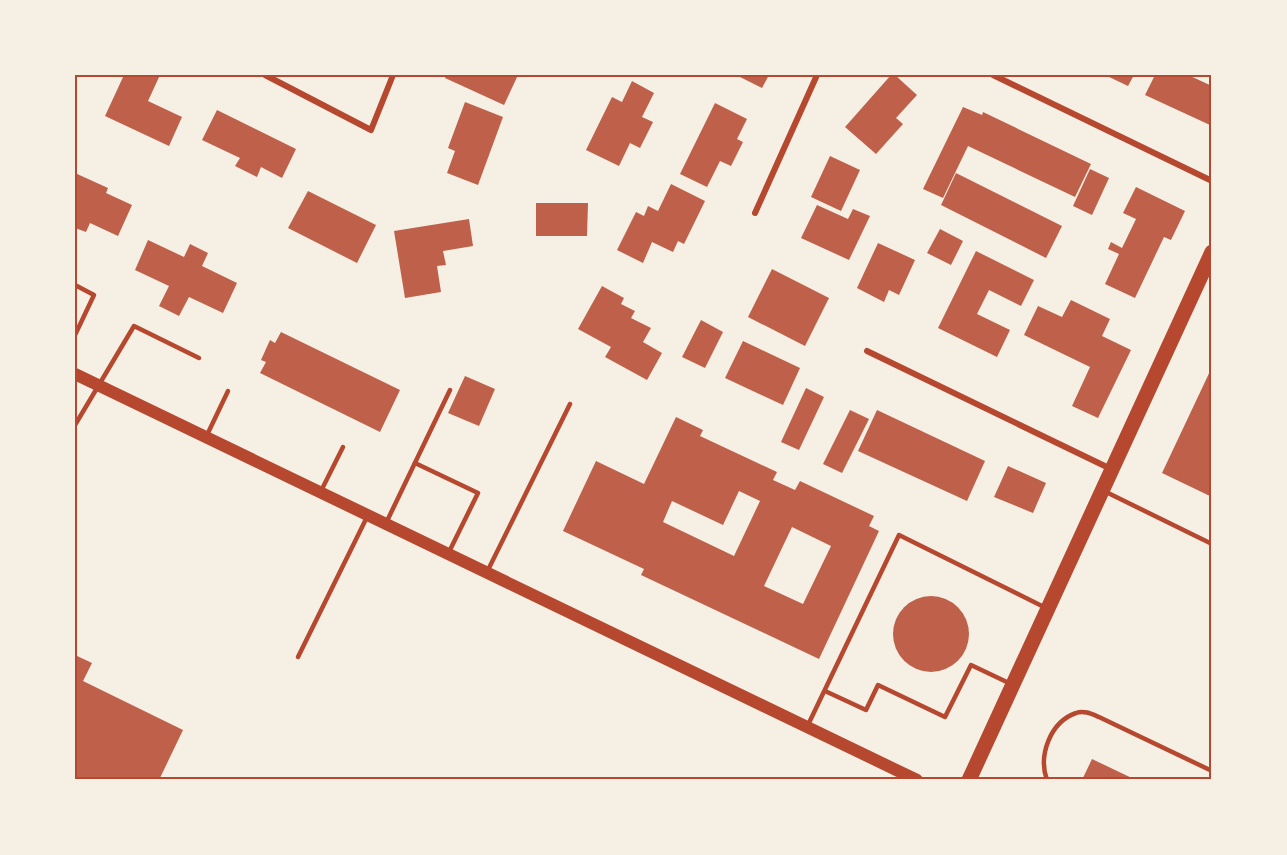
<svg xmlns="http://www.w3.org/2000/svg" width="1287" height="855" font-family="Bitter,serif">
<style>
.building{fill:#bf614a;fill-rule:evenodd}
.lines{fill:none;stroke-linecap:round;stroke-linejoin:round}
.service{stroke:#b5482f;stroke-width:4.5}
.minor{stroke:#b5482f;stroke-width:6}
.secondary{stroke:#b5482f;stroke-width:12}
.primary{stroke:#b5482f;stroke-width:15}
.neatline{fill:none;stroke:#b5482f;stroke-width:2}
</style>
<rect width="100%" height="100%" fill="#f6efe4"/>
<g class="building">
<polygon points="124,75 160,75 148,101 182,117 169,146 105,116"/>
<polygon points="446,75 518,75 504,105 445,78"/>
<polygon points="736,75 769,75 762,88"/>
<polygon points="891,75 895,75 917,95 896,118 903,124 876,154 845,127"/>
<polygon points="1105,75 1134,75 1128,86"/>
<polygon points="1155,75 1188,75 1212,86 1212,121 1210,125 1145,95"/>
<polygon points="632,81 654,93 642,117 653,122 640,148 630,143 619,166 586,150 612,97 622,102"/>
<polygon points="465,102 503,117 478,185 447,173 455,151 448,148"/>
<polygon points="715,103 747,119 737,139 743,142 731,166 720,161 707,187 680,174"/>
<polygon points="963,107 982,115 983,112 1091,164 1075,197 968,146 943,198 923,189"/>
<polygon points="217,110 296,149 282,178 261,167 257,177 235,166 240,158 202,140"/>
<polygon points="830,156 860,170 841,211 811,197"/>
<polygon points="1090,169 1109,178 1092,215 1073,206"/>
<polygon points="75,173 108,188 106,193 132,205 118,236 90,223 86,232 75,228"/>
<polygon points="956,173 1062,226 1046,258 941,205"/>
<polygon points="671,184 705,201 684,244 678,241 673,252 652,242 643,263 617,250 636,212 644,216 648,206 658,211"/>
<polygon points="1136,187 1185,211 1171,240 1164,237 1135,298 1105,284 1119,254 1108,249 1111,242 1122,248 1136,219 1123,213"/>
<polygon points="308,191 376,225 357,263 288,228"/>
<polygon points="536,203 588,203 587,236 536,236"/>
<polygon points="817,205 848,219 853,209 870,216 849,260 801,238"/>
<polygon points="469,219 473,246 443,251 446,265 437,266 441,292 405,298 394,231"/>
<polygon points="940,229 963,241 951,265 927,253"/>
<polygon points="148,240 184,257 190,244 208,253 202,266 237,283 223,313 189,297 179,316 159,306 169,286 135,270"/>
<polygon points="878,243 915,260 899,295 889,290 884,302 857,288"/>
<polygon points="976,251 1034,280 1021,306 989,290 977,314 1010,330 997,357 938,328"/>
<polygon points="772,269 829,298 805,346 748,317"/>
<polygon points="602,286 624,298 621,304 635,311 631,318 651,328 643,342 662,353 647,380 605,357 611,347 578,329"/>
<polygon points="1071,300 1110,319 1102,336 1131,350 1098,418 1072,406 1090,367 1024,335 1038,306 1062,317"/>
<polygon points="701,320 723,332 705,368 682,357"/>
<polygon points="281,332 400,390 380,432 260,373 266,362 261,360 270,340 275,343"/>
<polygon points="743,341 800,368 783,405 725,378"/>
<polygon points="1212,367 1212,497 1162,473"/>
<polygon points="465,376 495,389 479,426 448,413"/>
<polygon points="806,388 824,397 799,450 781,442"/>
<polygon points="850,410 869,419 842,473 823,464"/>
<polygon points="877,410 985,461 967,501 858,451"/>
<path d="M676 417 703 430 700 436 777 472 773 480 795 490 800 481 874 516 869 526 879 531 819 659 641 575 644 569 563 531 596 461 644 484ZM739 491 760 501 734 556 663 522 672 501 723 525ZM792 527 831 546 803 604 764 586Z"/>
<polygon points="1008,466 1046,483 1033,513 994,497"/>
<circle cx="931" cy="634" r="38"/>
<polygon points="75,655 92,663 83,681 183,730 159,780 75,780"/>
<polygon points="1092,759 1136,780 1082,780"/>
</g>
<g class="lines">
<g class="service">
<polyline points="75,285 94,295 75,335"/>
<polyline points="75,425 134,326 199,358"/>
<polyline points="207,435 228,391"/>
<polyline points="415,463 478,493 449,552"/>
<polyline points="321,491 343,447"/>
<polyline points="1104,491 1212,544"/>
<polyline points="387,521 450,390"/>
<polyline points="488,570 570,404"/>
<polyline points="298,657 367,517"/>
<polyline points="825,691 866,710 878,685 945,717 971,665 1011,684"/>
<polyline points="807,727 899,535 1044,607"/>
<path d="M1047 780C1038 756 1050 722 1076 713 1084 710 1092 714 1099 717L1212 771"/>
</g>
<g class="minor">
<polyline points="265,75 371,130 393,75"/>
<polyline points="993,75 1212,181"/>
<polyline points="755,213 817,75"/>
<polyline points="867,351 1111,469"/>
</g>
<polyline class="secondary" points="75,374 917,780"/>
<polyline class="primary" points="969,780 1212,252"/>
</g>
<rect width="1287" height="855" fill="none" stroke="#f6efe4" stroke-width="153"/>
<rect x="76" y="76" width="1134" height="702" class="neatline"/>
</svg>
